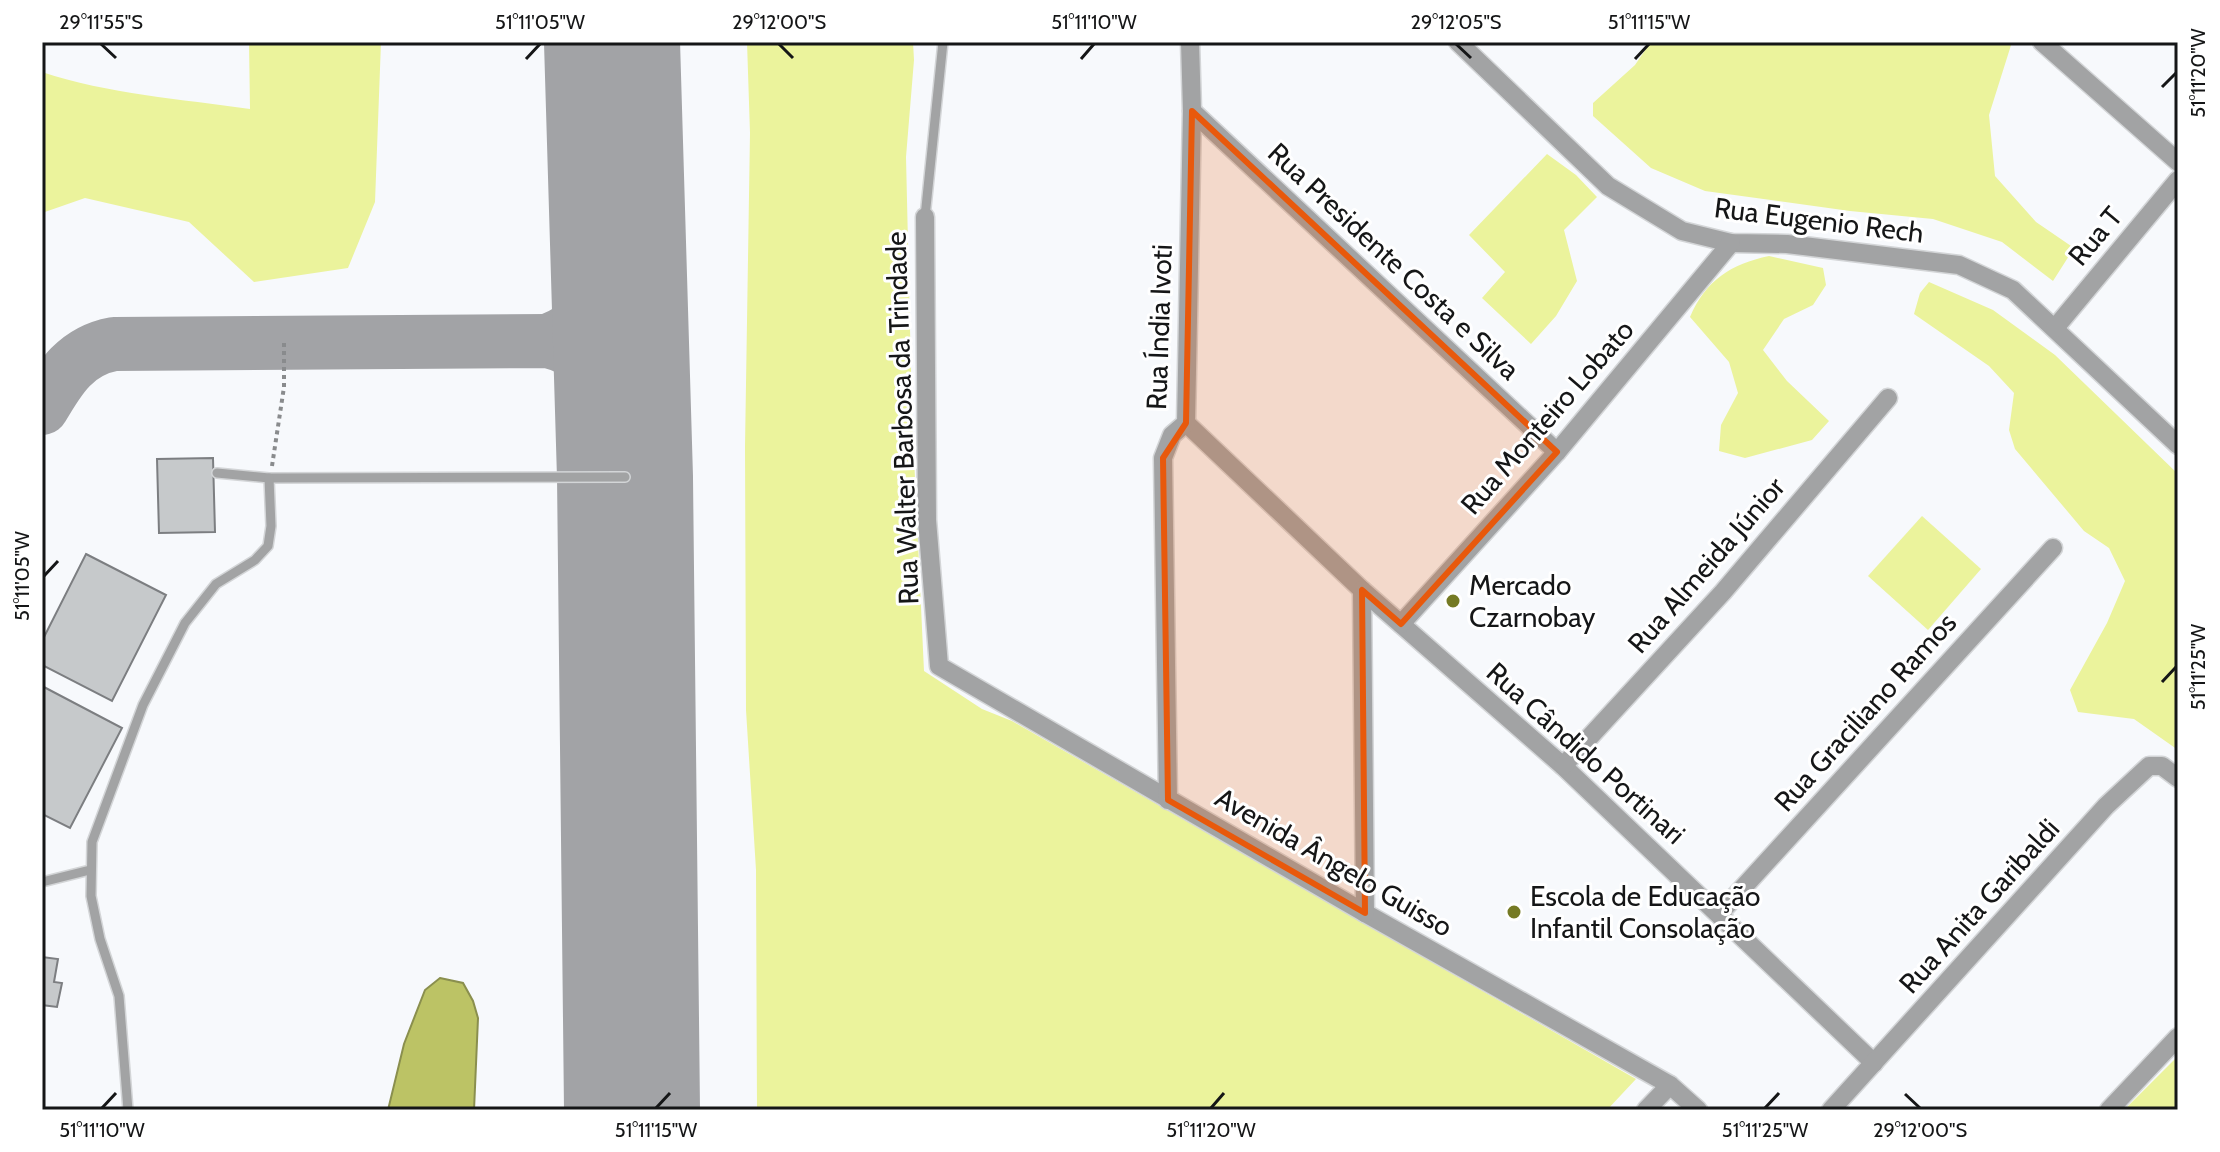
<svg xmlns="http://www.w3.org/2000/svg" width="2220" height="1152" font-family="Cabin,sans-serif">
<style>
.green{fill:#ebf39c}
.water{fill:#bcc365;stroke:#8a8f4e;stroke-width:2}
.lines{fill:none;stroke-linecap:round;stroke-linejoin:round}
.taxiway{stroke:#a2a3a6;stroke-width:54}
.runway{stroke:#a2a3a6;stroke-width:136}
.building{fill:#c6c9cb;stroke:#7c7e81;stroke-width:2}
.lane-casing{stroke:#d3d5d7;stroke-width:12}
.street-casing{stroke:#d3d5d7;stroke-width:21}
.path{stroke:#898b8d;stroke-width:4;stroke-dasharray:4 4;stroke-linecap:butt}
.lane{stroke:#a2a3a4;stroke-width:9}
.street{stroke:#a2a3a4;stroke-width:18}
.marked{fill:#e8590c;fill-opacity:0.2;stroke:#e8590c;stroke-width:6;stroke-linejoin:round}
.ticks{fill:none;stroke:#151617;stroke-width:3}
.poi-dot{fill:#757a24;stroke:#fff;stroke-width:3}
.labels{text-anchor:middle;stroke-width:6;stroke-linejoin:round;paint-order:stroke}
.street-label{font-size:28px;fill:#151617;stroke:#fff}
.poi-label{font-size:28px;fill:#151617;stroke:#fff;text-anchor:start}
.neatline{fill:none;stroke:#151617;stroke-width:3}
.ticks-label{font-size:20px;text-anchor:middle;fill:#151617}
</style>
<rect width="100%" height="100%" fill="#f7f9fc"/>
<g class="green">
<path d="M249 42H381L375 202 348 268 254 282 189 222 85 198 42 213V72C108 94 181 99 250 109Z"/>
<polygon points="747,42 913,42 914,60 906,157 912,414 924,671 982,709 1012,721 1636,1079 1607,1110 757,1110 756,870 746,710 745,447 750,133"/>
<polygon points="1644,42 2012,42 1989,115 1995,176 2036,222 2074,248 2053,281 2002,242 1933,219 1850,211 1705,191 1651,168 1593,116 1593,103 1635,65 1648,46"/>
<polygon points="1547,154 1576,175 1597,197 1564,230 1577,281 1556,316 1531,344 1482,298 1505,272 1469,235"/>
<path d="M1769 256 1823 268 1826 285 1813 305 1784 319 1763 350 1787 381 1829 421 1812 440 1745 458 1719 451 1721 425 1738 393 1729 362 1690 317C1706 280 1731 264 1769 256Z"/>
<polygon points="1929,282 1993,310 2055,355 2178,474 2178,750 2134,719 2078,712 2070,690 2107,623 2125,581 2109,548 2084,531 2015,449 2009,430 2014,393 1989,366 1914,314 1920,293"/>
<polygon points="1922,516 1981,569 1928,630 1868,576"/>
<polygon points="2178,1056 2178,1110 2124,1110"/>
</g>
<polygon class="water" points="440,978 463,983 473,1001 478,1018 474,1110 388,1110 404,1044 425,990"/>
<g class="lines">
<g class="taxiway">
<path d="M548 341C591 323 605 302 617 258"/>
<path d="M42 408C60 377 76 351 114 344L548 341C589 351 608 376 623 414"/>
</g>
<polyline class="runway" points="612,42 625,477 632,1110"/>
</g>
<g class="building">
<polygon points="213,458 215,532 159,533 157,459"/>
<polygon points="86,554 166,595 112,701 42,665 42,641"/>
<polygon points="42,686 122,728 70,828 42,814"/>
<polygon points="42,957 58,959 54,982 62,983 57,1007 42,1005"/>
</g>
<g class="lines">
<defs>
<g id="lane">
<polyline points="925,217 943,42"/>
<polyline points="217,473 269,478 625,477"/>
<polyline points="42,882 90,870"/>
<polyline points="128,1110 119,996 100,939 91,896 92,842 143,705 185,623 216,584 255,560 268,546 271,526 269,478"/>
</g>
<g id="street">
<polyline points="1458,42 1608,186 1682,231 1731,243 1787,244 1959,265 2013,290 2178,445"/>
<polyline points="2042,42 2178,162"/>
<polyline points="1192,111 1557,452"/>
<polyline points="925,217 927,520 939,666 1365,913 1670,1085 1698,1110"/>
<polyline points="2055,328 2178,180"/>
<polyline points="1186,423 1362,590 1563,766 1874,1063"/>
<polyline points="1362,590 1365,913"/>
<polyline points="1401,624 1557,452 1731,243"/>
<polyline points="1563,766 1723,592 1888,398"/>
<polyline points="1168,800 1163,458 1172,435 1186,423 1192,111 1190,42"/>
<polyline points="1719,914 2053,548"/>
<polyline points="1646,1110 1670,1085"/>
<polyline points="1831,1110 2106,806 2149,766 2162,766 2178,778"/>
<polyline points="2109,1110 2178,1037"/>
</g>
</defs>
<use href="#lane" class="lane-casing"/>
<use href="#street" class="street-casing"/>
<polyline class="path" points="272,466 284,387 284,341"/>
<use href="#lane" class="lane"/>
<use href="#street" class="street"/>
</g>
<path class="marked" d="M1192 111 1557 452 1401 624 1362 590 1365 913 1168 800 1163 458 1186 423Z"/>
<path class="ticks" d="M101 44 116 58M779 44 793 58M1456 44 1471 58M526 59 540 44M1081 59 1094 44M1635 59 1649 44M2162 87 2176 73M44 576 58 561M2162 682 2176 667M1905 1094 1920 1108M102 1108 116 1093M656 1108 670 1093M1211 1108 1224 1093M1765 1108 1779 1093"/>
<g class="poi-dot">
<circle cx="1453" cy="601" r="8"/>
<circle cx="1514" cy="912" r="8"/>
</g>
<g class="labels">
<g class="street-label">
<text transform="translate(1819 220) rotate(7)" y="10">Rua Eugenio Rech</text>
<text transform="translate(2095 236) rotate(-50)" y="10">Rua T</text>
<text transform="translate(1394 261) rotate(43)" y="10">Rua Presidente Costa e Silva</text>
<text transform="translate(1159 327) rotate(-88)" y="10">Rua Índia Ivoti</text>
<text transform="translate(1547 417) rotate(-49)" y="10">Rua Monteiro Lobato</text>
<text transform="translate(902 418) rotate(-92)" y="10">Rua Walter Barbosa da Trindade</text>
<text transform="translate(1706 565) rotate(-49)" y="10">Rua Almeida Júnior</text>
<text transform="translate(1865 712) rotate(-48)" y="10">Rua Graciliano Ramos</text>
<text transform="translate(1586 753) rotate(42)" y="10">Rua Cândido Portinari</text>
<text transform="translate(1334 862) rotate(30)" y="10">Avenida Ângelo Guisso</text>
<text transform="translate(1979 906) rotate(-48)" y="10">Rua Anita Garibaldi</text>
</g>
<g class="poi-label">
<text x="1469" y="595">Mercado<tspan x="1469" dy="32">Czarnobay</tspan></text>
<text x="1530" y="906">Escola de Educação<tspan x="1530" dy="32">Infantil Consolação</tspan></text>
</g>
</g>
<rect width="2220" height="1152" fill="none" stroke="#ffffff" stroke-width="88"/>
<rect x="44" y="44" width="2132" height="1064" class="neatline"/>
<g class="ticks-label">
<text x="101" y="29">29°11'55"S</text>
<text x="540" y="29">51°11'05"W</text>
<text x="779" y="29">29°12'00"S</text>
<text x="1094" y="29">51°11'10"W</text>
<text x="1456" y="29">29°12'05"S</text>
<text x="1649" y="29">51°11'15"W</text>
<text transform="translate(2198 73) rotate(-90)" y="7">51°11'20"W</text>
<text transform="translate(22 576) rotate(-90)" y="7">51°11'05"W</text>
<text transform="translate(2198 667) rotate(-90)" y="7">51°11'25"W</text>
<text x="102" y="1137">51°11'10"W</text>
<text x="656" y="1137">51°11'15"W</text>
<text x="1211" y="1137">51°11'20"W</text>
<text x="1765" y="1137">51°11'25"W</text>
<text x="1920" y="1137">29°12'00"S</text>
</g>
</svg>
